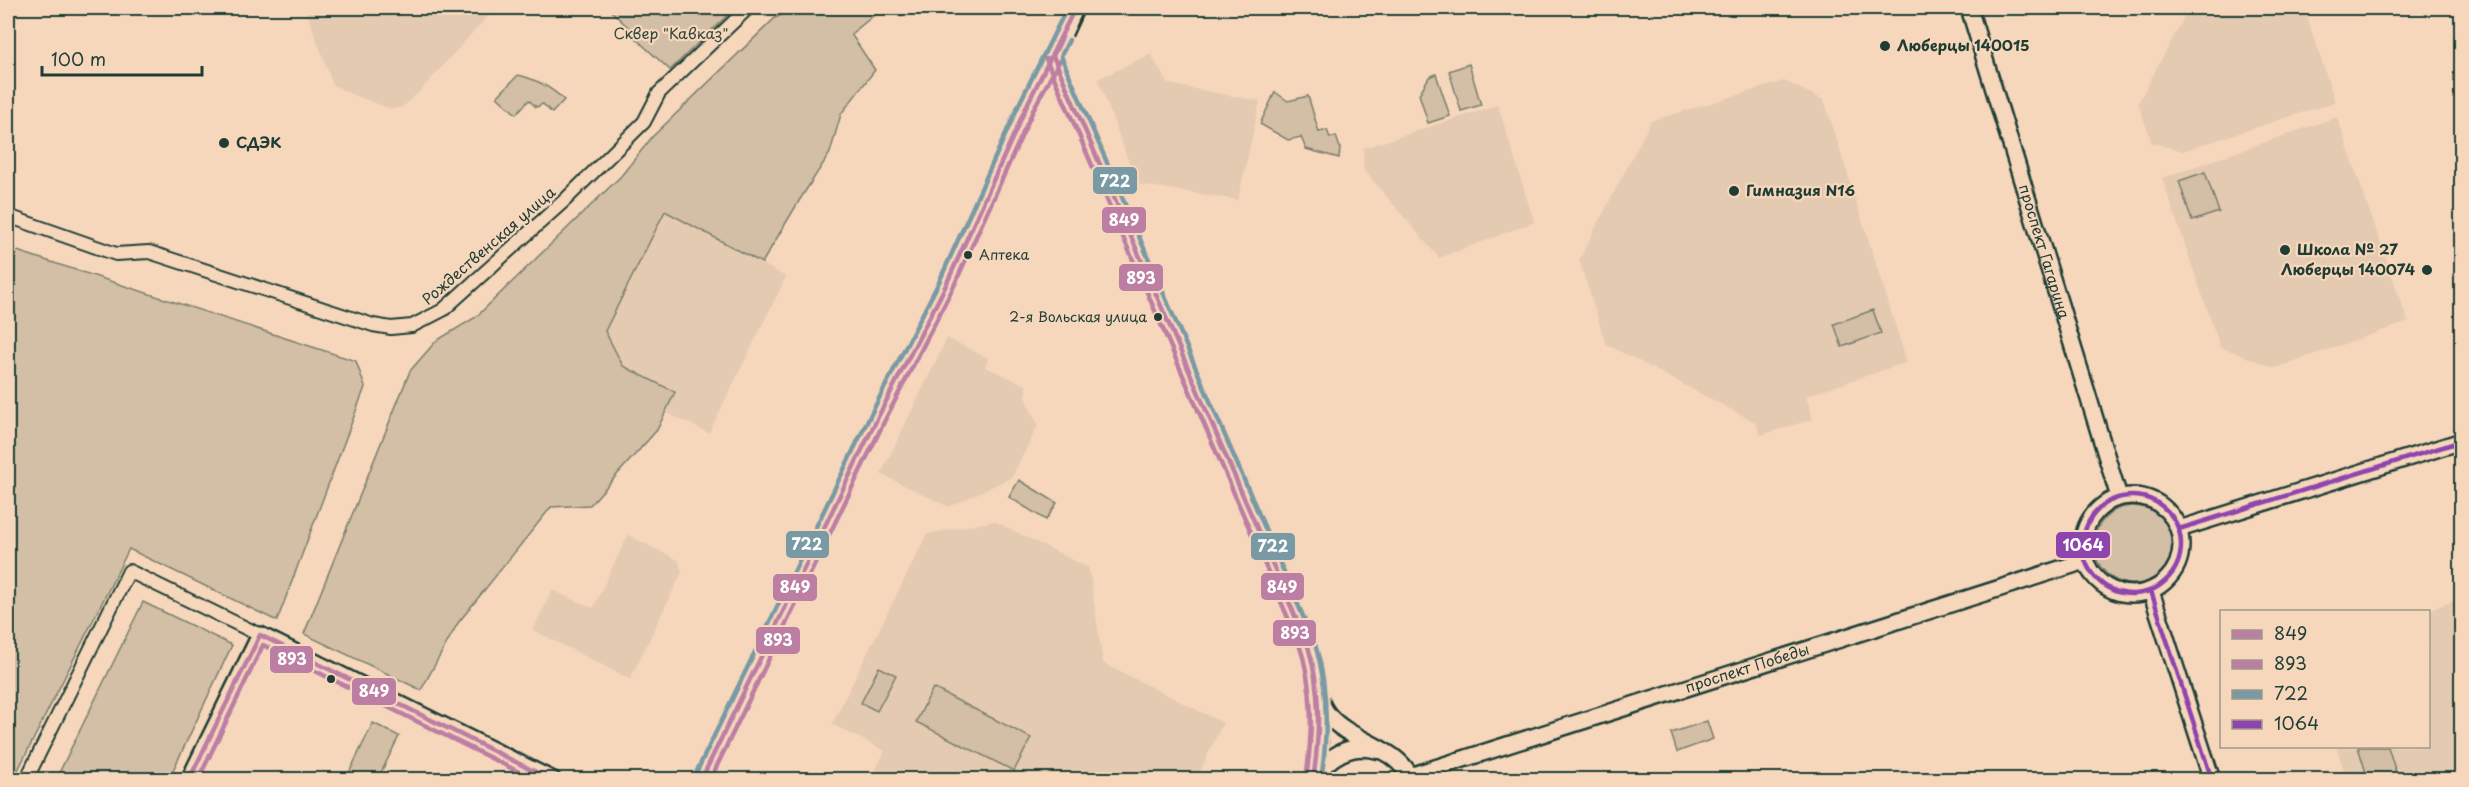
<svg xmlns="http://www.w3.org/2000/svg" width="2469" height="787" font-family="'Playpen Sans',sans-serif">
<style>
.built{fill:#e4cab1}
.green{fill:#d3bea6;stroke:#797e6d;stroke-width:1.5}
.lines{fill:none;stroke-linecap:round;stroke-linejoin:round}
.minor-casing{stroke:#1f3d34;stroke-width:16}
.tertiary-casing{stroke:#1f3d34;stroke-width:20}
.secondary-casing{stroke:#1f3d34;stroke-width:21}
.minor{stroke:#f6d7bc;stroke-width:12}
.tertiary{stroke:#f6d7bc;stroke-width:15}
.secondary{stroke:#f6d7bc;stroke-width:16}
.bus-1-casing{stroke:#f6d7bc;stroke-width:9}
.bus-2-casing{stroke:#f6d7bc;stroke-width:9}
.bus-3-casing{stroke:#f6d7bc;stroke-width:9}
.bus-4-casing{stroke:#f6d7bc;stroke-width:9}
.bus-1{stroke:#bc7ea3;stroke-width:4.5}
.bus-2{stroke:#bc7ea3;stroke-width:4.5}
.bus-3{stroke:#799aa4;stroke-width:4.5}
.bus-4{stroke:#8e44ad;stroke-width:4.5}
.poi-dot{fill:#1f3d34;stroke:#f6d7bc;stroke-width:2}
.labels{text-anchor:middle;stroke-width:4.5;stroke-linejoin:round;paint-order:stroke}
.bus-label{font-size:14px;fill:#1f3d34;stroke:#f6d7bc;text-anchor:start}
.park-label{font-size:15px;fill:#314a3f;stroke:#f6d7bc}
.poi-label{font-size:15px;font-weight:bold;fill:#1f3d34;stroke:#f6d7bc;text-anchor:start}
.street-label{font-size:15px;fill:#1f3d34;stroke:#f6d7bc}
.line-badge{stroke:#f6d7bc;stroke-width:2}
.badge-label{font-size:16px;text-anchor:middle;font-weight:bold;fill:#fff}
</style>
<rect width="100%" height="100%" fill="#f6d7bc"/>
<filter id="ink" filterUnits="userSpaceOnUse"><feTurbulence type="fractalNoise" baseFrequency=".0167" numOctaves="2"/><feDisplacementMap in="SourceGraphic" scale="12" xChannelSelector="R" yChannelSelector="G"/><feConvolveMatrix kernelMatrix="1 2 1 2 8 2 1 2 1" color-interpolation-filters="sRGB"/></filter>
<g filter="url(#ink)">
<g class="built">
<polygon points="305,8 495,8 421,90 403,107 391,109 351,94 333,85"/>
<polygon points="2189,8 2304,8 2335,102 2183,151 2152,143 2138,103"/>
<polygon points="1151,54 1168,84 1260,101 1238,200 1137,184 1098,79"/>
<polygon points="1784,81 1824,100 1907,362 1806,396 1813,419 1761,435 1755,422 1606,344 1579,260 1651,121"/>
<polygon points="1498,105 1534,222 1439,258 1363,169 1364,148"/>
<polygon points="2337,117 2408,322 2275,368 2220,347 2162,178"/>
<polygon points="665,210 786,277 709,433 665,412 675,392 623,366 605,331"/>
<polygon points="947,338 988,358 985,367 1026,385 1026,400 1038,425 1012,477 949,507 881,474"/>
<polygon points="994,521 1089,568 1103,663 1223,723 1196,780 871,779 885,751 832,724 927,534"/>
<polygon points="628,535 678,560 682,572 630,679 533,630 552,590 593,608"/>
<polygon points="2461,599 2461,779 2347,779 2336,747 2428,746 2428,612 2424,611"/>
</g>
<g class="green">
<polygon points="608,8 735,8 670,70 634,37 632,31"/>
<polygon points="797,8 908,8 902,16 883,8 851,34 875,70 841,114 830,153 799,201 762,263 665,211 605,331 623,366 675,392 657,430 590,505 551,507 458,623 421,690 304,634 410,371 436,341 476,317 621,176 653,136 775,18"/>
<polygon points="1469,64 1481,105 1461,111 1449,71"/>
<polygon points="1436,74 1450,116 1428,123 1419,94 1429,77"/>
<path d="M518 75C535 79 551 87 564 100L552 113 543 104 536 107 529 100 516 114 497 97Z"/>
<polygon points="1275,92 1288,101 1308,96 1319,132 1327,130 1330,138 1336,136 1340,148 1339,158 1306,149 1301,137 1288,140 1260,124"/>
<polygon points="2205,172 2219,212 2192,221 2179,181"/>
<polygon points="8,248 356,361 365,387 277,621 129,549 13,780 8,779"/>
<polygon points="1873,310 1881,333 1842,347 1834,324"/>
<polygon points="1019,480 1057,503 1046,520 1009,497"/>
<circle cx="2133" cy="545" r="39"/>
<polygon points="143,602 232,645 169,779 56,779"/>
<polygon points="879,667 896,675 877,711 861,703"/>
<polygon points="933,688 1031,738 1014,771 916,722"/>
<polygon points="1707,721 1713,739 1677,752 1671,733"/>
<polygon points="373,723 399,736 378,779 346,779"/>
<polygon points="2358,747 2388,747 2398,779 2368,779"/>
</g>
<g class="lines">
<defs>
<g id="minor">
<polyline points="8,216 116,254 149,252 373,325 391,328 412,326 443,310 565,200 644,122 659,93 748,8"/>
<polyline points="26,780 129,571 260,635"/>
</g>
<g id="tertiary">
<path id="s1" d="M1969 8 2119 497"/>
<circle cx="2132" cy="545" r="49"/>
<polyline points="2179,529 2462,441"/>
<polyline points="2151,591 2212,780"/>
<path id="s2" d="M1410 776 2085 561"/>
<polyline points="189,780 260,635 553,780"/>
<polyline points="701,780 877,419 946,285 1028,103 1053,56"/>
</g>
<g id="secondary">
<path d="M1075 8 1053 56 1286 593C1294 613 1304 633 1310 653 1316 674 1314 698 1328 715 1351 743 1396 745 1412 780"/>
<path d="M1314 778C1328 756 1351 742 1378 750"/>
<polyline points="1313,780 1319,743 1317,700"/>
</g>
</defs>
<use href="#minor" class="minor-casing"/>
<use href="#tertiary" class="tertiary-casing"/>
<use href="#secondary" class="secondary-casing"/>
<use href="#minor" class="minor"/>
<use href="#tertiary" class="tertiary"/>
<use href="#secondary" class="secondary"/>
<defs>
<g id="bus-1">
<path d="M1062 37 1053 56 1308 646C1321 690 1320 734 1313 780"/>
<polyline points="189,780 260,635 552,780"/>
<polyline points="701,780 877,419 946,285 1028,103 1075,8"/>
</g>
<g id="bus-2">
<path d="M1046 59 1298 641C1314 686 1313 732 1306 779"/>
<polyline points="198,780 263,645 535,780"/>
<polyline points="710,780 884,422 953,288 1035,106 1060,60"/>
</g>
<g id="bus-3">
<path d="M1069 40 1061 56 1315 644C1329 688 1328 734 1321 780"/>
<polyline points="694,777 870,416 939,282 1021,100 1067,8"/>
</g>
<g id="bus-4">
<circle cx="2132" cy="545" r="49"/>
<polyline points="2179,529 2462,441"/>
<polyline points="2151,591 2212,780"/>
</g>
</defs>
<use href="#bus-1" class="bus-1-casing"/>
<use href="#bus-2" class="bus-2-casing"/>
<use href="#bus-3" class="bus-3-casing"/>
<use href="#bus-4" class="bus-4-casing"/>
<use href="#bus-1" class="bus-1"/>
<use href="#bus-2" class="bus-2"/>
<use href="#bus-3" class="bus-3"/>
<use href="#bus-4" class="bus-4"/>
</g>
</g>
<g class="poi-dot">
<circle cx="1885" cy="46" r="6"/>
<circle cx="224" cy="143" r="6"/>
<circle cx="1734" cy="191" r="6"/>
<circle cx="2285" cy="250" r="6"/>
<circle cx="968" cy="255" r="5"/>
<circle cx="2427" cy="270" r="6"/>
<circle cx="1158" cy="317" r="5"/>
<circle cx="331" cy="679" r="5"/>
</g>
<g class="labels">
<g class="bus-label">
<text x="979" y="260">Аптека</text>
<text x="1147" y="322" text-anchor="end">2-я Вольская улица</text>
</g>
<g class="park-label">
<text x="671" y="39">Сквер "Кавказ"</text>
</g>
<g class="poi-label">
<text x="1897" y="51">Люберцы 140015</text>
<text x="236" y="148">СДЭК</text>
<text x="1746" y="196">Гимназия N16</text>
<text x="2297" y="255">Школа № 27</text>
<text x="2415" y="275" text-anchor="end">Люберцы 140074</text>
</g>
<g class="street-label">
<text transform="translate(489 246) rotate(-41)" y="5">Рождественская улица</text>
<text dy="5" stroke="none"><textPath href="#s1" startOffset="255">проспект Гагарина</textPath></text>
<text dy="5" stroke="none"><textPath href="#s2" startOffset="354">проспект Победы</textPath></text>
</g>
</g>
<g class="line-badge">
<rect x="1092" y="166" width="46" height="29" rx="6" fill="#799aa4"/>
<rect x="1101" y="206" width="46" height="28" rx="6" fill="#bc7ea3"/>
<rect x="1118" y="263" width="46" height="29" rx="6" fill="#bc7ea3"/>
<rect x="785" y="530" width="45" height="29" rx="6" fill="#799aa4"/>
<rect x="2055" y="531" width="56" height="28" rx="6" fill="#8e44ad"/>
<rect x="1250" y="532" width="46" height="29" rx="6" fill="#799aa4"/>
<rect x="1260" y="572" width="45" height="29" rx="6" fill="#bc7ea3"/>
<rect x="772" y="573" width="46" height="29" rx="6" fill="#bc7ea3"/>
<rect x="1272" y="619" width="45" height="28" rx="6" fill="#bc7ea3"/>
<rect x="755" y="626" width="46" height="29" rx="6" fill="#bc7ea3"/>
<rect x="269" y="645" width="45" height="29" rx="6" fill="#bc7ea3"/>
<rect x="351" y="677" width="46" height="29" rx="6" fill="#bc7ea3"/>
</g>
<g class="badge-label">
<text x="1115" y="187">722</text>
<text x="1124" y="226">849</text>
<text x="1141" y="284">893</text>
<text x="807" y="550">722</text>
<text x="2083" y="551">1064</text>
<text x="1273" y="552">722</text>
<text x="1282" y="593">849</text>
<text x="795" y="593">849</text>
<text x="1295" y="639">893</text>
<text x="778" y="646">893</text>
<text x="292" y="665">893</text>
<text x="374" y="697">849</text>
</g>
<rect width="2469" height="787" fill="none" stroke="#f6d7bc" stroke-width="30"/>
<rect x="15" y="15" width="2439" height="757" fill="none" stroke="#1f3d34" stroke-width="2" filter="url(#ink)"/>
<rect x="2220" y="610" width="210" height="138" fill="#f6d7bc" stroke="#a09986" stroke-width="1.5"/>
<rect x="2232" y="630" width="30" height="9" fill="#bc7ea3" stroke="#a09986" stroke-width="1.5"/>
<text x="2274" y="640" font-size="18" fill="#1f3d34">849</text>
<rect x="2232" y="660" width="30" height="9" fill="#bc7ea3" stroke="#a09986" stroke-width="1.5"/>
<text x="2274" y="670" font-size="18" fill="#1f3d34">893</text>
<rect x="2232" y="690" width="30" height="9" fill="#799aa4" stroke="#a09986" stroke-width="1.5"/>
<text x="2274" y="700" font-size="18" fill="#1f3d34">722</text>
<rect x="2232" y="720" width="30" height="9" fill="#8e44ad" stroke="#a09986" stroke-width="1.5"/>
<text x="2274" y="730" font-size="18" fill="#1f3d34">1064</text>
<path d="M42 66v9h160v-9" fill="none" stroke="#1f3d34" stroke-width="3"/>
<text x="51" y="66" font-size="18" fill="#1f3d34" stroke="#f6d7bc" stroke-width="4.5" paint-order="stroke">100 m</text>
</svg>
